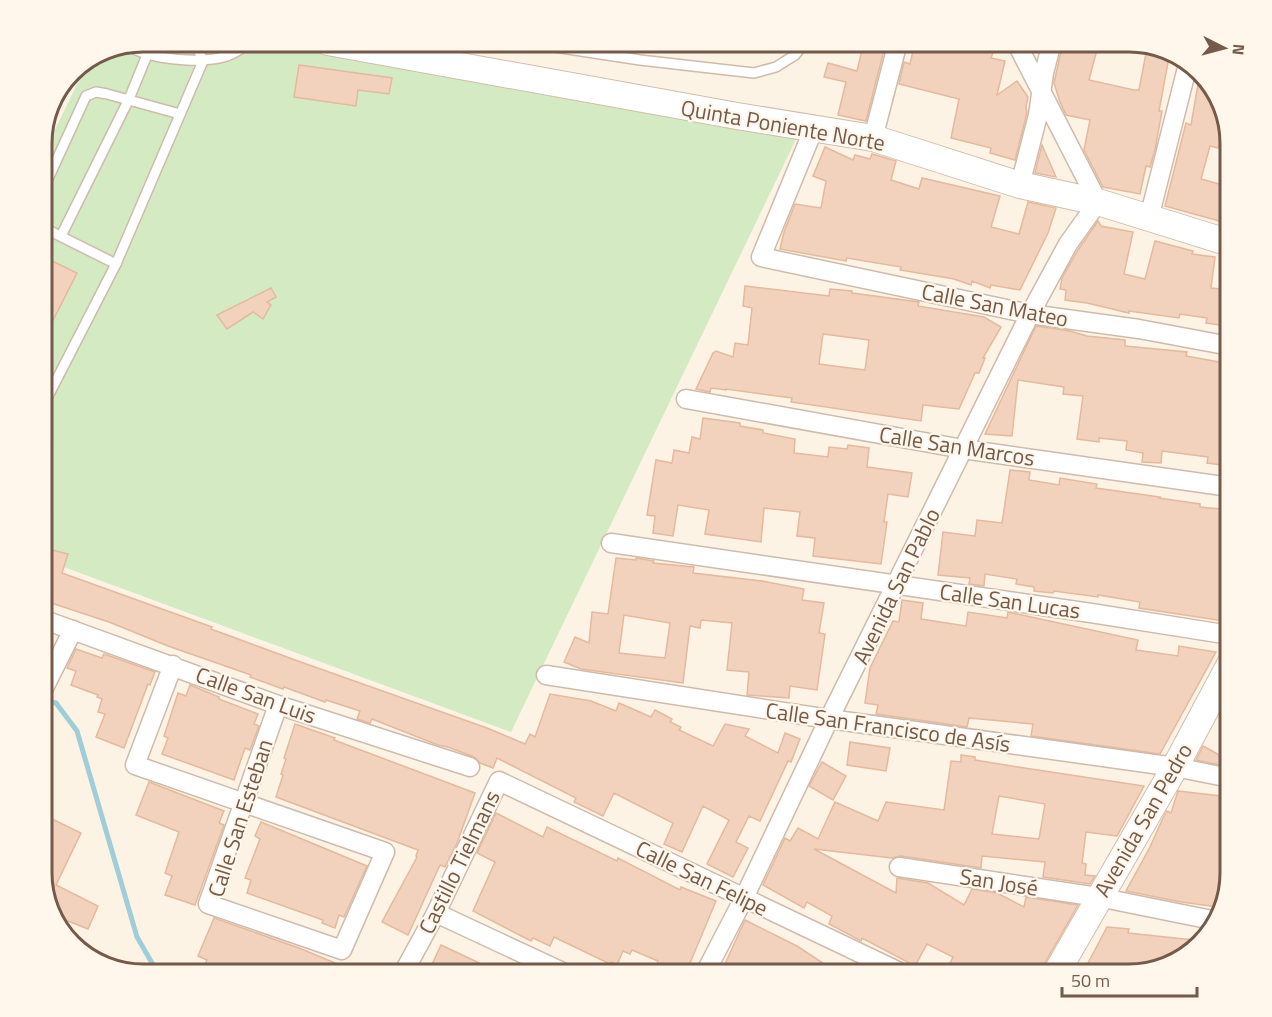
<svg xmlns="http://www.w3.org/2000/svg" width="1272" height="1017" font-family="'Titillium Web',sans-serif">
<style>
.green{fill:#d3eac3}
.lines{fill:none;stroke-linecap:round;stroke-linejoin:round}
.stream{stroke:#a0ced8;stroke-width:5}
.building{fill:#f2d2bd;stroke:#e4b99d;stroke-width:1.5;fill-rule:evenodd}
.lane-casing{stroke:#cebbab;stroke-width:12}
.street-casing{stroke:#cebbab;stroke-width:21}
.secondary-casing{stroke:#d3bdab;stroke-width:28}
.lane{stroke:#fff;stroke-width:9}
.street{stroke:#fff;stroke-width:18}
.secondary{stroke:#fff;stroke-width:26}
.labels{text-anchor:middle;stroke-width:4.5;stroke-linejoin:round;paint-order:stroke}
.street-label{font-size:22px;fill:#755a4a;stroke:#fff7eb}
.rim{fill:none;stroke:#755a4a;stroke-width:3}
</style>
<rect width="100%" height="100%" fill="#fcf3e5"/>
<polygon class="green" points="144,42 250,42 274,45 799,133 511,732 42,559 42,156 87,64"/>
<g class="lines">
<polyline class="stream" points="42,700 56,703 77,731 137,937 159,975"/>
</g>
<g class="building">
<polygon points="864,42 886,42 866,121 838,115 846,82 824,77 828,63 857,71"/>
<polygon points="915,42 997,42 991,58 1005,61 997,95 1017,81 1028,97 1026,107 1027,113 1015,160 990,153 991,148 951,138 959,99 899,84 904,62 910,64"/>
<polygon points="1063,42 1099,42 1089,80 1134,90 1139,90 1146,53 1169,57 1159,111 1162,111 1155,150 1150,167 1146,166 1140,194 1103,187 1084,150 1090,120 1066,115 1060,102 1054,83"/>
<polygon points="299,65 392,78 389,94 358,90 356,106 294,97"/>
<polygon points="1200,73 1220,99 1225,121 1218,148 1210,146 1201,179 1230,187 1230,224 1165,206 1186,123 1191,125"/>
<polygon points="1042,145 1056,177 1035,173"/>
<polygon points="825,147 853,160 855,155 870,159 872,154 896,161 891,180 919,189 922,178 1000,196 991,227 1019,234 1028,202 1056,208 1048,233 1020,290 991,285 990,288 972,281 971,285 954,279 900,270 901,267 847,258 846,261 780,249 784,232 795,204 821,208 826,181 813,176"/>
<polygon points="1098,221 1101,226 1133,232 1124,274 1145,279 1155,241 1193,251 1192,254 1215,257 1211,288 1230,290 1227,326 1206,323 1207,318 1180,314 1179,318 1129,311 1129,313 1087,303 1065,300 1066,290 1060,289 1062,278 1078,250"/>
<polygon points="42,256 77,273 42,342"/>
<path d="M745 286 829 296 830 289 852 291V293L919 302 918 306 984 317 1001 327 983 358H985L979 373H975L959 409 923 405 921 421 791 402 792 398 726 389V390L711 388 710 392 696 389 713 353 716 351 733 357 735 343 748 345 752 308 743 306ZM823 334 869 340 865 370 819 364Z"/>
<polygon points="271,288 276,297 267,302 271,305 263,319 253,312 227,329 217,315"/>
<polygon points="1036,326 1070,331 1087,336 1125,340 1125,346 1187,352 1186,356 1230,364 1230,466 1207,463 1208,457 1162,451 1161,463 1142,462 1143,453 1126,450 1127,441 1099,438 1099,442 1077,439 1083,396 1063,394 1064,387 1018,380 1012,436 985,434"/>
<polygon points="703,418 740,423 740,426 763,430 763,433 795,439 794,453 828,457 829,447 847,449 848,445 869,448 867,467 912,473 908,497 888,494 884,522 887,522 881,564 813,556 815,538 797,536 800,512 764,508 761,542 705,534 709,510 678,505 673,536 653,533 655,516 647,515 656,460 672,463 674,450 689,453 692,437 700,439"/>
<polygon points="1010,470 1030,472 1029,480 1059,485 1060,478 1097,484 1096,488 1160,497 1159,498 1200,504 1200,507 1230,510 1230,622 1139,608 1140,602 1098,595 1098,597 1054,591 1053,593 1034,591 1034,587 1016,584 1017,579 985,574 984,586 969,584 970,578 938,575 943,532 975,536 977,520 1002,523"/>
<polygon points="44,548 68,554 62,573 212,627 211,629 295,660 487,728 525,744 530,734 535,737 550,694 591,701 616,711 619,703 651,717 655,710 672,719 670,722 681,727 679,730 713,746 725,724 749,729 745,736 778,753 785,733 800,739 791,762 788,761 760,821 749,816 736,842 748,848 733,877 707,864 729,820 703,806 682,852 664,844 673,823 614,793 603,816 574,802 576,798 497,758 493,768 480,763 474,757 448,747 438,745 372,719 370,723 357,719 360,711 326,700 325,702 284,687 283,689 250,677 251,675 168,646 109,622 42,600 42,555"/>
<path d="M616 558 636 560V558L654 561 653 563 694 567 693 573 762 581 804 589 802 600 824 603 819 633 825 634 817 690 790 686 789 698 747 695 749 672 727 670 732 623 701 620 700 628 690 626 683 683 581 669 564 662 575 637 589 643 592 612 608 614ZM624 615 670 623 665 658 619 653Z"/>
<polygon points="902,600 923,603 921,619 966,626 968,612 1007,618 1008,612 1138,640 1136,650 1178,656 1179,646 1216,652 1160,754 1031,736 1033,724 969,718 967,727 876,714 878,705 865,703 870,668 893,621 899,622"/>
<polygon points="76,649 102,658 104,654 155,672 150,685 148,684 124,748 96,737 105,714 98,712 102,699 97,697 98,695 71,685 76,671 67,668"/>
<polygon points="190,685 219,697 219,699 258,714 254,724 259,726 250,750 245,748 234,780 162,754 168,738 164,736 178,693 186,696"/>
<polygon points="295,724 335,738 334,740 475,793 457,843 445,867 440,865 408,935 382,922 417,857 416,856 418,850 276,797 283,775 281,774 286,759 284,758"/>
<polygon points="850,742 890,748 886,771 847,765"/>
<polygon points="1203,746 1230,761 1230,767 1196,760"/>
<path d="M961 755 975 757V760L1018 767 1144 786 1117 836 1086 832 1082 863 1086 864 1085 875 1095 876 1090 884 1043 877 1045 862 982 856 981 868 901 856 892 858 814 849 896 893 897 878 928 883 964 905 972 889 997 893 1024 907 1026 897 1078 905 1042 968 1040 975H944L953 957 927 944 915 966 862 938 861 941 829 924 832 916 807 902 804 908 763 885 785 838 790 841 798 828 818 839 835 802 878 821 886 802 944 810 951 761 961 762ZM999 796 1045 804 1039 839 992 834Z"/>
<polygon points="822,762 846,776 833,800 809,786"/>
<polygon points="149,782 224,811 219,823 224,825 195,905 165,895 172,876 165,873 179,832 136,815"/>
<polygon points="1178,791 1230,797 1230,874 1218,907 1181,902 1126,891 1150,847 1163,818 1167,811 1171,813"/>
<polygon points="496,813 543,837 547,827 617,861 618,858 680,890 681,887 716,901 685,975 665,975 654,970 658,961 632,950 630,954 623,951 617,965 611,962 610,964 554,937 550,946 533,938 531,941 473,911 495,862 477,853"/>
<polygon points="42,814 81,833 56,885 98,906 88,929 68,921 66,924 53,918 42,880"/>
<polygon points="261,822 367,866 344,917 339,915 335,928 322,923 323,920 247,893 251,880 245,878 260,839 255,836"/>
<polygon points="214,918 299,948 364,975 267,975 252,969 250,975 200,975 207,960 198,956"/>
<polygon points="745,920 797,946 841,975 720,975"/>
<polygon points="1107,927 1129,929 1128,933 1204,941 1173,965 1128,975 1086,975 1087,965"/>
<polygon points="441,945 473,960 504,975 427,975"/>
</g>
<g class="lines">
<defs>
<g id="lane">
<polyline points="522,42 640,60 754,73 776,67 795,55 805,42"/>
<path d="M130 47C154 60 201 64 227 56 235 53 244 47 251 42"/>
<polyline points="42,192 86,96 96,92 107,94 180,114"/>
<polyline points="42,227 116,264"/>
<polyline points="61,236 129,99 147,55"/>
<polyline points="42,408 116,264 203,61 195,42"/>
</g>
<g id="street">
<polyline points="814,128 761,257 1030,314 1139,329 1230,346"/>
<polyline points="873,138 898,42"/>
<polyline points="1020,185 1038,115 1044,73 1052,42"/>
<polyline points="1149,218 1188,64"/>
<polyline points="686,399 963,449 1230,487"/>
<polyline points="611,543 1091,613 1230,635"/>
<polyline points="42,619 278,705 470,767"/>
<polyline points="173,665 135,765 385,852 342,950 208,904 278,705"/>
<polyline points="546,675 829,719 1175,767 1230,778"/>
<polyline points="42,692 73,630"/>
<polyline points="899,867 1098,897 1212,920"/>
<polyline points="436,913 569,975"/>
<polyline points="402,975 436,913 499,781 906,975"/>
<polyline points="704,975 744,898 829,719 1030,314 1068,244 1098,202 1016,42"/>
</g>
<g id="secondary">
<polyline points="328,42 737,116 873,138 1020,185 1098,202 1230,243"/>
<polyline points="1055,975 1175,767 1230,664"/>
</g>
</defs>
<use href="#lane" class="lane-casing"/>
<use href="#street" class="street-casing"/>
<use href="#secondary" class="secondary-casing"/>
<use href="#lane" class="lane"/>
<use href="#street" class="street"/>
<use href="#secondary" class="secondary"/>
</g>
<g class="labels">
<g class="street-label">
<text transform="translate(783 125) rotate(10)" y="8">Quinta Poniente Norte</text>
<text transform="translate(995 305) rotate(11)" y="8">Calle San Mateo</text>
<text transform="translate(957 446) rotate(9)" y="8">Calle San Marcos</text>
<text transform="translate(896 586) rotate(-64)" y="8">Avenida San Pablo</text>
<text transform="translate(1010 601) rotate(8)" y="8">Calle San Lucas</text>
<text transform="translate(256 695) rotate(20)" y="8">Calle San Luis</text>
<text transform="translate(888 727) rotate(8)" y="8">Calle San Francisco de Asís</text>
<text transform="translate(240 818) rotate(-72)" y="8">Calle San Esteban</text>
<text transform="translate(1143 820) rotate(-60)" y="8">Avenida San Pedro</text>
<text transform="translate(459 862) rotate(-64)" y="8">Castillo Tielmans</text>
<text transform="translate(702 878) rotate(26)" y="8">Calle San Felipe</text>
<text transform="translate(999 882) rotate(9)" y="8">San José</text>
</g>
</g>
<path d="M0 0H1272V1017H0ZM143 52H1129A91 91 0 0 1 1220 143V873A91 91 0 0 1 1129 964H143A91 91 0 0 1 52 873V143A91 91 0 0 1 143 52Z" fill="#fff7eb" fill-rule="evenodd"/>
<path class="rim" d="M143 52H1129A91 91 0 0 1 1220 143V873A91 91 0 0 1 1129 964H143A91 91 0 0 1 52 873V143A91 91 0 0 1 143 52Z"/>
<g transform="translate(1224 48) rotate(96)" stroke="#fff7eb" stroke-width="4.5" paint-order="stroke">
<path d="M0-4.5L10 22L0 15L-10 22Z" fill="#755a4a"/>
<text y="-9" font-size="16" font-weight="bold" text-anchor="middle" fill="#755a4a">N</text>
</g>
<path d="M1062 987v9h135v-9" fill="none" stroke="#755a4a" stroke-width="3"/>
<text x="1071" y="987" font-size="18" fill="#755a4a" stroke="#fff7eb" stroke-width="4.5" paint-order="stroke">50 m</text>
</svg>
